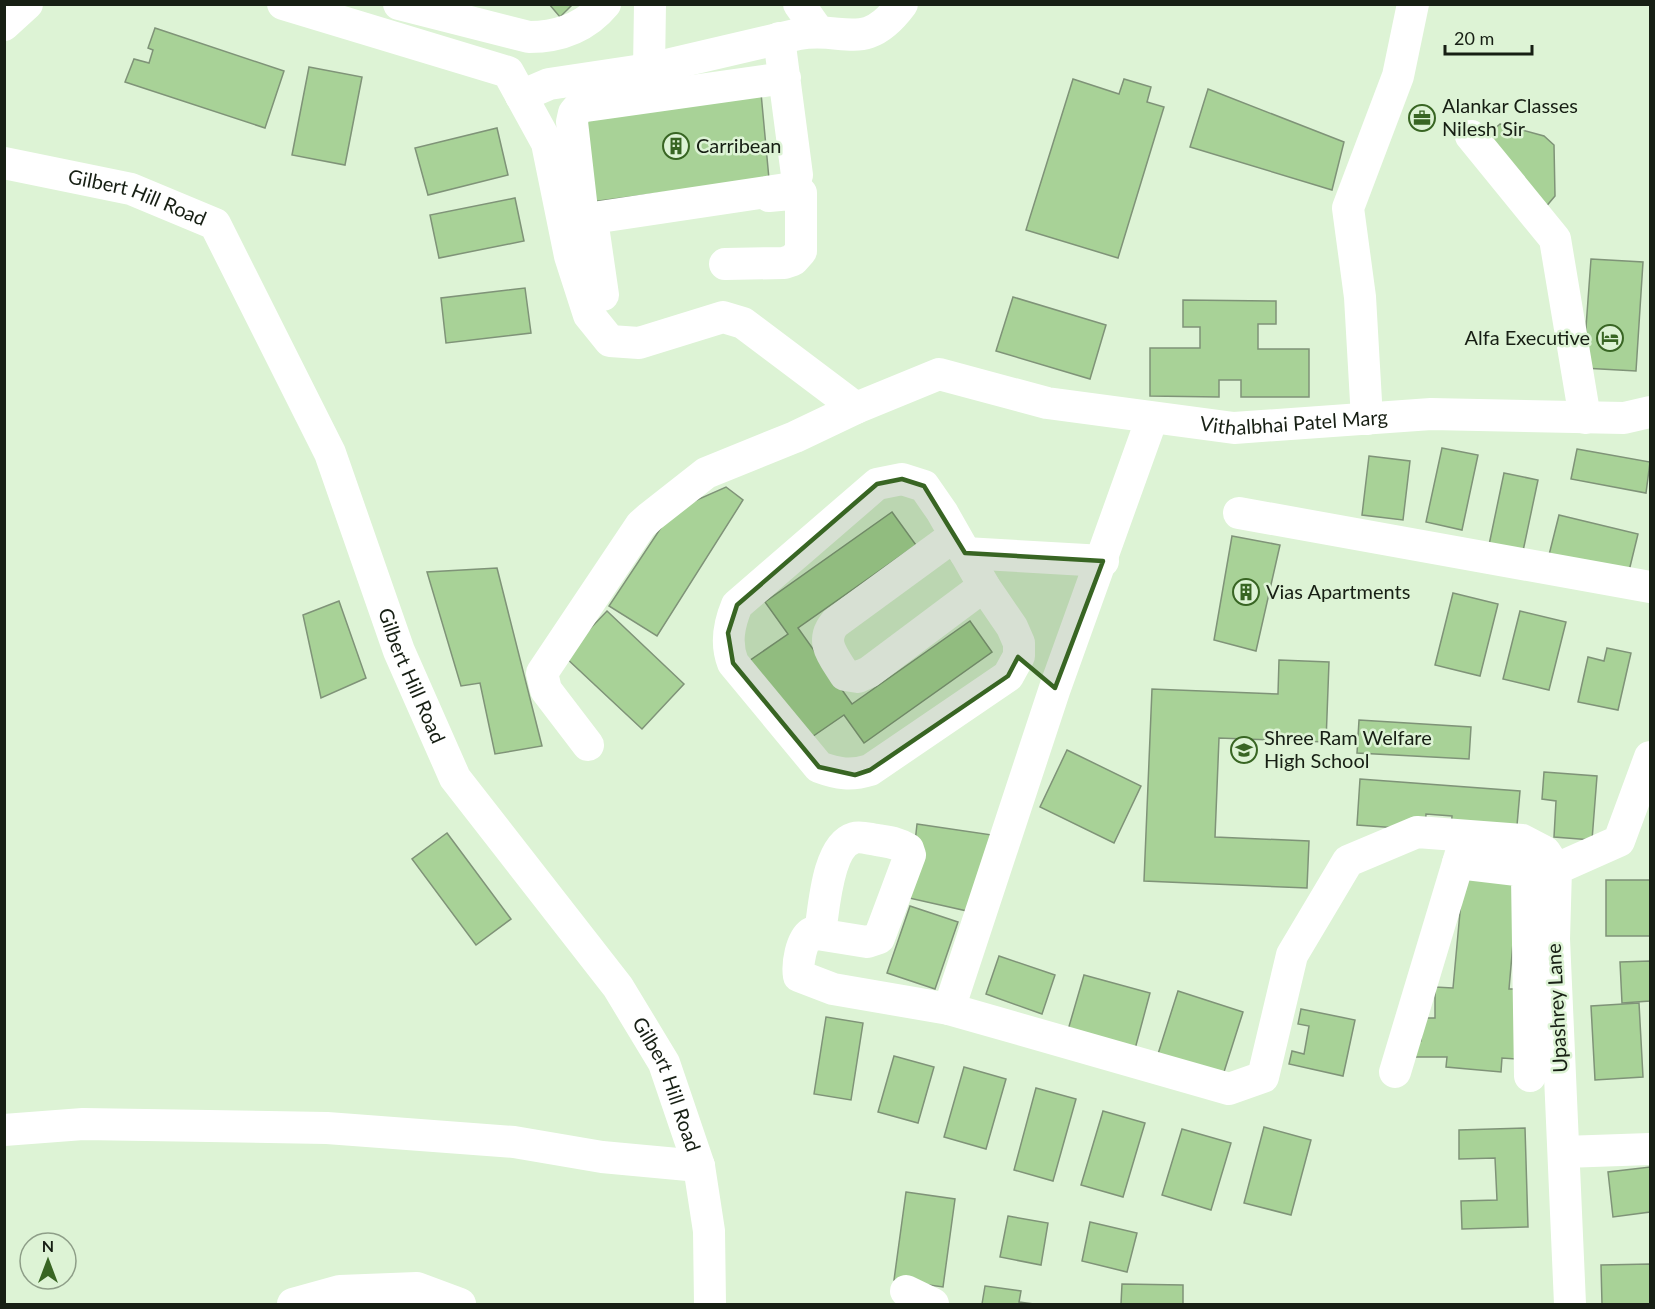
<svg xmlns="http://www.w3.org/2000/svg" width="1655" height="1309" font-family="Lato,sans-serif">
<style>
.building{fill:#a8d297;stroke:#7f9378;stroke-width:1.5}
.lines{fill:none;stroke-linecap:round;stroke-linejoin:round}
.minor{stroke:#fff;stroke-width:32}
.marked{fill:#386523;fill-opacity:0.2;stroke:#386523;stroke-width:4.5;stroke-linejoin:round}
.labels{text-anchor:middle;stroke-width:5;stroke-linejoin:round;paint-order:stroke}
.poi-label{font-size:20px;fill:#171f14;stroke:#ddf3d5;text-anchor:start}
.street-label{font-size:20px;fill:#171f14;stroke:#ddf3d5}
</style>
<rect width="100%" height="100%" fill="#ddf3d5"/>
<g class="building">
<polygon points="549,4 573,4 560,17"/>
<polygon points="155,28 284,71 265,128 125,82 134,59 149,63 153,50 148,48"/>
<polygon points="309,67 362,77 345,165 292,155"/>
<polygon points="1073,79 1119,94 1124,79 1151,87 1147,102 1164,107 1118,258 1026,230"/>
<polygon points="1208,89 1344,142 1332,190 1190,147"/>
<polygon points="761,93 769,179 591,202 583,114"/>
<polygon points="1500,124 1544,136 1554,145 1555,196 1544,209 1481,141"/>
<polygon points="497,128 508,175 428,195 415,148"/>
<polygon points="515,198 524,241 439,258 430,215"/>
<polygon points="1591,259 1643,262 1636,371 1583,368"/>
<polygon points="525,288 531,333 446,343 441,298"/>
<polygon points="1013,297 1106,325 1090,379 996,351"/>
<polygon points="1183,300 1276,301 1276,324 1258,324 1258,349 1309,349 1309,397 1241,397 1241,380 1219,380 1219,397 1150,396 1150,348 1200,348 1200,327 1183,327"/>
<polygon points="1442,448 1478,455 1462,530 1426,522"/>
<polygon points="1577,449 1650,462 1646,493 1571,479"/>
<polygon points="1369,456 1410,461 1403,520 1362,515"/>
<polygon points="1504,473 1538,480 1523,551 1489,545"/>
<polygon points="726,487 743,500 657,636 609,606 672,511"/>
<polygon points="892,512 916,545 798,628 852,704 970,621 992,652 864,743 844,715 806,741 749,661 788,634 765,602"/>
<polygon points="1559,515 1638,534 1628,575 1549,555"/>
<polygon points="1232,536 1280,545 1256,651 1214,640"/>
<polygon points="497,568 542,746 495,754 480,683 461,686 427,572"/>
<polygon points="1453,593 1498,604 1480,676 1435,665"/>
<polygon points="339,601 366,678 321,698 303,615"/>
<polygon points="607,611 684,684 642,729 564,656"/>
<polygon points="1520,611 1566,622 1549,690 1503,679"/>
<polygon points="1607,648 1631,653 1618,710 1578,702 1588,657 1604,661"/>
<polygon points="1279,660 1329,662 1326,742 1219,738 1215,837 1309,841 1307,888 1144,881 1152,689 1278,694"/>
<polygon points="1359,720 1471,727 1469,759 1357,753"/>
<polygon points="1067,750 1141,786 1114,843 1040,807"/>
<polygon points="1544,772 1597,776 1592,840 1554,837 1556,801 1542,799"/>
<polygon points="1360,779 1520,791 1516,837 1451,832 1452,816 1426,814 1425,830 1357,825"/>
<polygon points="917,824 999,836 976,913 909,898"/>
<polygon points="447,833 511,919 476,945 412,859"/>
<polygon points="1464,869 1519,874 1509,989 1519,989 1516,1059 1502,1058 1501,1072 1446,1067 1447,1057 1411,1057 1414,1040 1421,1041 1423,1018 1435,1018 1435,987 1453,988"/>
<rect x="1606" y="880" width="44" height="56"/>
<polygon points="910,906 958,922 935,989 887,973"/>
<polygon points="999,956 1055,975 1042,1014 986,994"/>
<polygon points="1650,961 1650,1001 1622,1003 1620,962"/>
<polygon points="1084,975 1150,993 1135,1049 1068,1030"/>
<polygon points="1178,991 1243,1012 1223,1075 1158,1054"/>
<polygon points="1639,1003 1643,1077 1595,1080 1591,1006"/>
<polygon points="1301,1009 1355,1020 1343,1076 1289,1064 1292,1051 1304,1054 1309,1026 1298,1024"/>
<polygon points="826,1017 863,1023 851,1100 814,1094"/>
<polygon points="894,1056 934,1067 918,1123 878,1112"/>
<polygon points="964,1067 1006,1079 986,1149 944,1137"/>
<polygon points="1036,1088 1076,1099 1053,1181 1014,1170"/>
<polygon points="1103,1111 1145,1123 1123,1197 1081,1185"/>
<polygon points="1264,1127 1311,1140 1291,1215 1244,1203"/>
<polygon points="1525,1128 1528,1227 1462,1229 1461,1201 1497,1200 1495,1158 1459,1159 1459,1130"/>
<polygon points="1182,1129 1231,1143 1211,1210 1162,1195"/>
<polygon points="1650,1167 1650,1212 1613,1217 1608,1172"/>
<polygon points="906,1192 955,1199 943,1287 894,1280"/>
<polygon points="1008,1216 1048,1223 1041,1265 1000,1257"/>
<polygon points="1090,1222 1137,1233 1127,1272 1082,1261"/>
<polygon points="1650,1264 1650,1304 1602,1304 1601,1265"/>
<polygon points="1122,1284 1183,1285 1183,1304 1121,1304"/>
<polygon points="985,1286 1021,1291 1019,1302 1034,1304 982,1304"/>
</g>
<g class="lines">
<g class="minor">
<path id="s1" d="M283 4 508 72 547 143 570 256 589 315 610 341 639 343 723 317 743 323 856 408 939 374 1047 403 1234 428 1431 414 1624 418 1650 412"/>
<path d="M399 4 529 37C559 37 585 28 605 4"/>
<polyline points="799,4 818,31"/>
<polyline points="4,25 27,4"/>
<polyline points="779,38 797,175 794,184 786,189 593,218 587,217 582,210 572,122 574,113 579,107 785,78"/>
<polyline points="649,69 650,4"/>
<path d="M521 96 549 84 649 69 799 34C845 26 865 54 902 4"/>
<polyline points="1471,136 1555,239 1585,418"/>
<path id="s2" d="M4 163 131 189 215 224 330 453 399 651 455 778 618 987 664 1063 699 1166 709 1231 710 1304"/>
<polyline points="593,226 603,295"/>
<polyline points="725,264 784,263 793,260 801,251 801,193 769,196"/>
<polyline points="1367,419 1360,297 1348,208 1398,76 1413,4"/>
<path d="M902 479 924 486 942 512 984 586 1012 627 1019 643V656L1008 676 870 770C851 776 838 774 819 767L733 663C725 643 729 624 737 605L877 484Z"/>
<polyline points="1239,513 1650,587"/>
<path d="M954 536 835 623C819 642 834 657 845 675L858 677 869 672 984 586"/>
<polyline points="965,553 1103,561"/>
<polyline points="588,745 546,690 542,673 641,525 650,517 706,473 795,437 856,408"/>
<polyline points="1458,863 1517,870 1527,877 1530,1076"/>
<path d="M820 933C824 909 827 846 854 838 861 836 869 839 877 840 888 842 899 843 908 849L910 855 879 938 867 942 811 933C801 940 797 964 799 976L833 989 949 1009 1229 1089 1263 1077 1292 955 1348 861 1417 832 1522 840 1545 852 1556 869"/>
<polyline points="949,1009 1055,688 1152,418"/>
<polyline points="1395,1072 1464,843"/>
<polyline points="4,1130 83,1124 327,1128 514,1142 602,1157 699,1166"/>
<polyline points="1564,1152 1650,1149"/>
<polyline points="906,1291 933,1304"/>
<polyline points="293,1304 340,1291 417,1288 460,1304"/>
<polyline points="1570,1304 1554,939 1556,869 1619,841 1650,757"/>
</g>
</g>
<path class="marked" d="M902 479 924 486 965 553 1103 561 1055 688 1018 657 1008 676 870 770 855 775 819 767 733 663 728 633 737 605 877 484Z"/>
<defs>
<symbol id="office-ring" viewBox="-11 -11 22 22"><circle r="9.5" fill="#ddf3d5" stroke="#386523" stroke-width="1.5"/><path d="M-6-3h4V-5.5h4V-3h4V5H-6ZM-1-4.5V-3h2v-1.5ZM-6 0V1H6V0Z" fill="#386523"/></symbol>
<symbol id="building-ring" viewBox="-11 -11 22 22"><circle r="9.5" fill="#ddf3d5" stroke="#386523" stroke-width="1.5"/><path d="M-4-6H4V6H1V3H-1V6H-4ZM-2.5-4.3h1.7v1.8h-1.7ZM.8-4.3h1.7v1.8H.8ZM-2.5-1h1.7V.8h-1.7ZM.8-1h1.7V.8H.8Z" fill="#386523"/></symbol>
<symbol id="hotel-ring" viewBox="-11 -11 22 22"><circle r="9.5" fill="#ddf3d5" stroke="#386523" stroke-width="1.5"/><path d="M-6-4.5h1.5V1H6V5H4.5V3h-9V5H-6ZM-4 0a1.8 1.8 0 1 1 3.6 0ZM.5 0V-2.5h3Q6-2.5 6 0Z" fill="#386523"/></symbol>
<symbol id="school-ring" viewBox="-11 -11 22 22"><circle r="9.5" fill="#ddf3d5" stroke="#386523" stroke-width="1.5"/><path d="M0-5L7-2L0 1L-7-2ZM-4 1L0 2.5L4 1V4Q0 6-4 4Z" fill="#386523"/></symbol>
</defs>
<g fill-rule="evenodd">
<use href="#office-ring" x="1407" y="103" width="30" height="30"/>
<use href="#building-ring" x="661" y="131" width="30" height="30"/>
<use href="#hotel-ring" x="1595" y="323" width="30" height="30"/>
<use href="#building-ring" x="1231" y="577" width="30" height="30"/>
<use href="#school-ring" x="1229" y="735" width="30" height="30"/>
</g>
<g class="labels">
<g class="poi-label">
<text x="1442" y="113">Alankar Classes<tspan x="1442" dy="23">Nilesh Sir</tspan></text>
<text x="696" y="153">Carribean</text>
<text x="1590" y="345" text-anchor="end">Alfa Executive</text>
<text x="1266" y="599">Vias Apartments</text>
<text x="1264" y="745">Shree Ram Welfare<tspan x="1264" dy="23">High School</tspan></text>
</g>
<g class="street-label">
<text dy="7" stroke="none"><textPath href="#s2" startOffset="138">Gilbert Hill Road</textPath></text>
<text dy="7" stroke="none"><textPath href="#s1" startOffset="1256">Vithalbhai Patel Marg</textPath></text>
<text dy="7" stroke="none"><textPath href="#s2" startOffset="714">Gilbert Hill Road</textPath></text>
<text transform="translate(1557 1008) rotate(-93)" y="7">Upashrey Lane</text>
<text dy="7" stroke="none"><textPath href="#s2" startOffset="1200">Gilbert Hill Road</textPath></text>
</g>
</g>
<rect width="1655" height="1309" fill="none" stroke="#171f14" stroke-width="12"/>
<g transform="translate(48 1261)"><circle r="28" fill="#ddf3d5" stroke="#8e9e88" stroke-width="1.5"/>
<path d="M0-4.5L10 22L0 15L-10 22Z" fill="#386523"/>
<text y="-9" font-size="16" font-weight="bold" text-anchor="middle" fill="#171f14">N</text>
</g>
<path d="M1445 45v9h87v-9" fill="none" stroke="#171f14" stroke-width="3"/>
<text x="1454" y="45" font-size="18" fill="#171f14" stroke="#ddf3d5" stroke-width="4.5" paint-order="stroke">20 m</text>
</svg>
